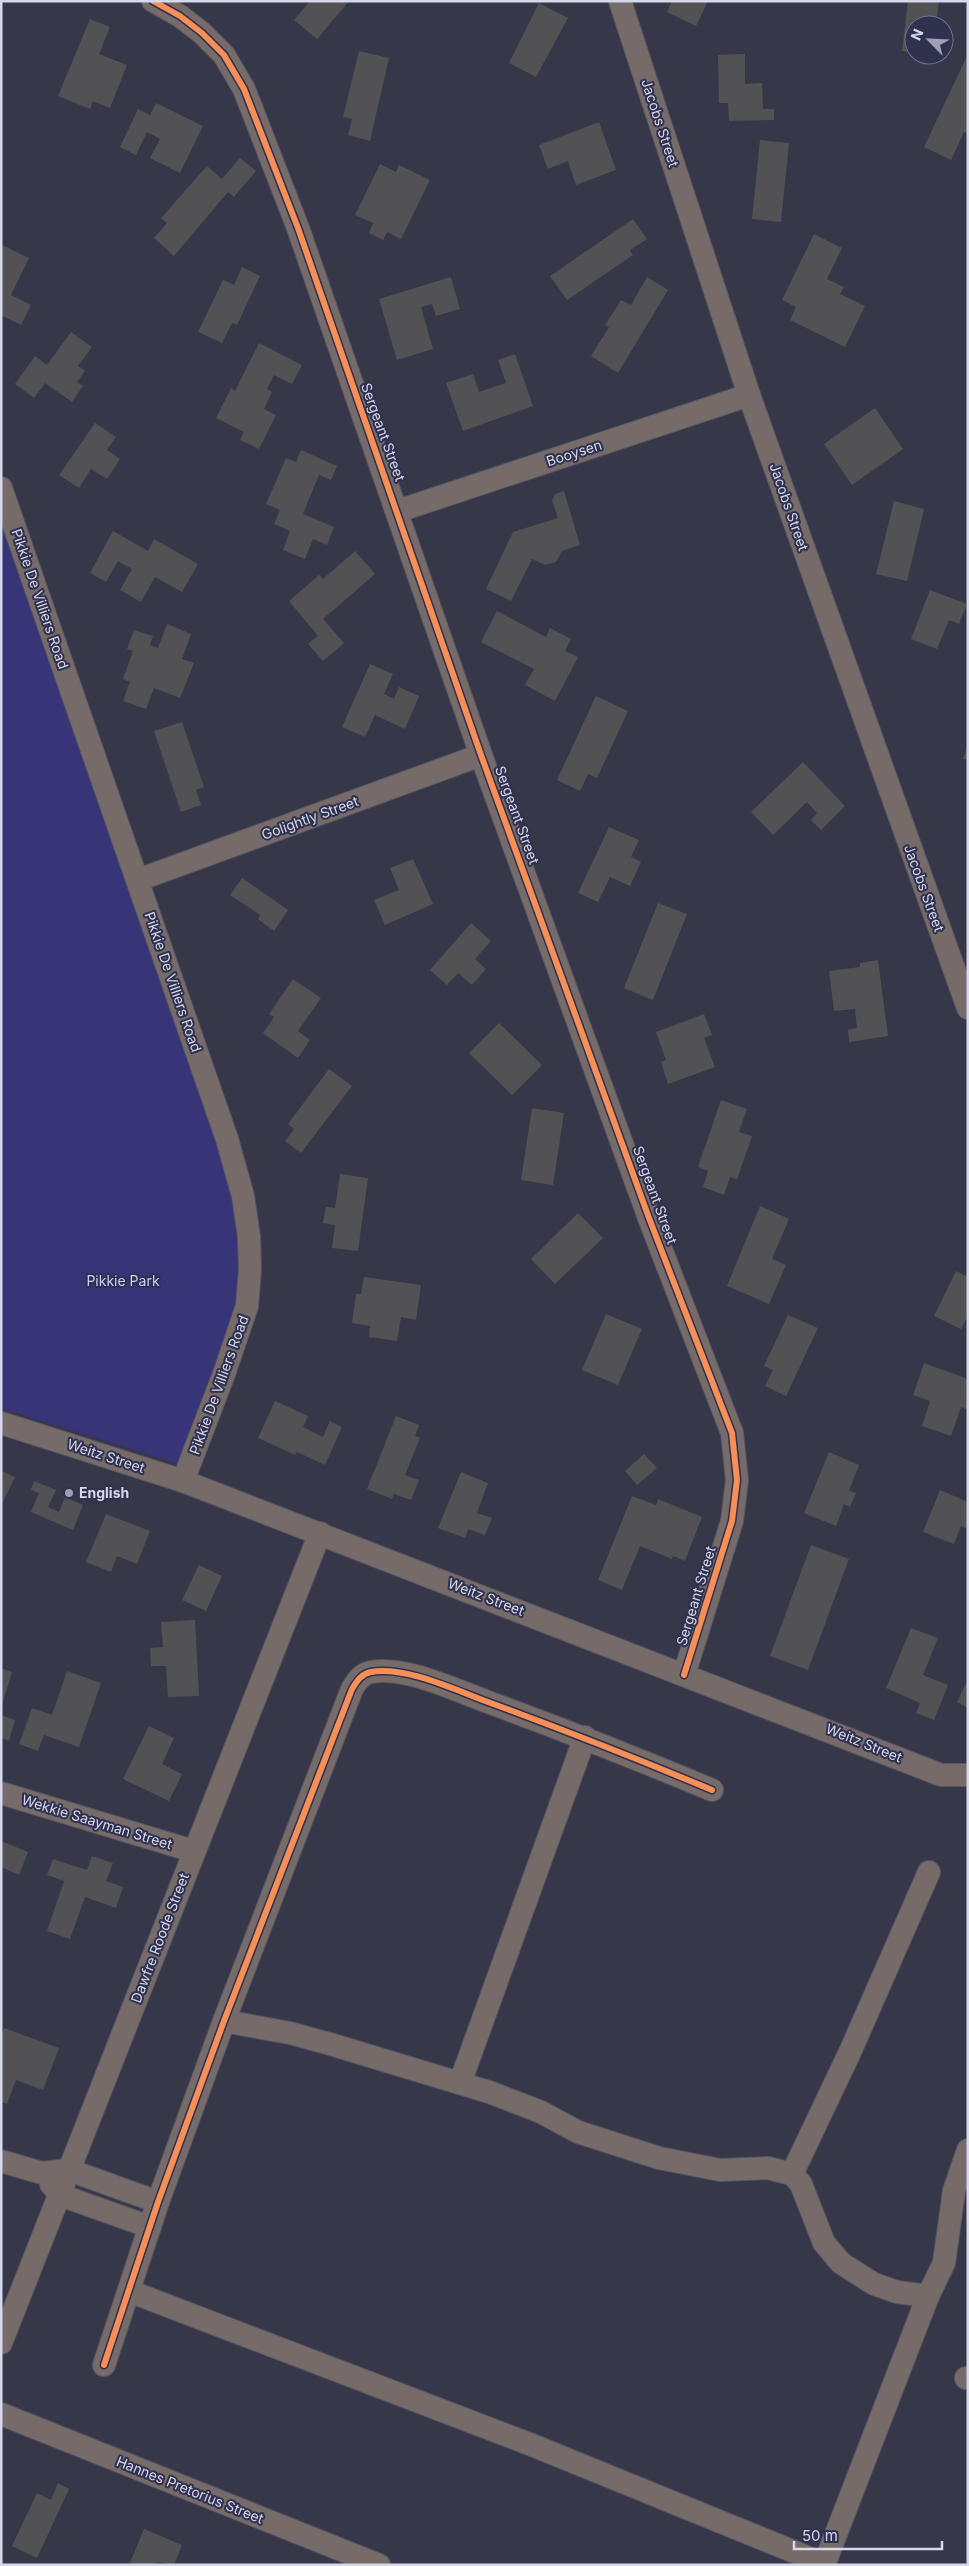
<svg xmlns="http://www.w3.org/2000/svg" width="969" height="2566" font-family="Inter,sans-serif">
<style>
.green{fill:#373578}
.building{fill:#525254}
.lines{fill:none;stroke-linecap:round;stroke-linejoin:round}
.minor-casing{stroke:#545664;stroke-width:24}
.minor{stroke:#776b69;stroke-width:22}
.cycleway-casing{stroke:#2f314f;stroke-width:9}
.cycleway{stroke:#f78f57;stroke-width:6}
.poi-dot{fill:#9ea0b2;stroke:#2f314f;stroke-width:2}
.labels{text-anchor:middle;stroke-width:4;stroke-linejoin:round;paint-order:stroke}
.street-label{font-size:14px;fill:#d6d8eb;stroke:#2f314f}
.park-label{font-size:14px;fill:#cacffc;stroke:#2f314f}
.poi-label{font-size:14px;font-weight:bold;fill:#d6d8eb;stroke:#2f314f;text-anchor:start}
</style>
<rect width="100%" height="100%" fill="#363748"/>
<polygon class="green" points="1,506 241,1197 247,1299 188,1467 1,1408"/>
<g class="building">
<polygon points="310,1 349,1 317,39 294,20"/>
<polygon points="672,1 708,1 696,26 667,12"/>
<polygon points="908,1 939,1 936,25 914,25 914,53 902,51"/>
<polygon points="539,3 568,18 536,77 509,63"/>
<polygon points="90,19 110,27 99,54 127,65 110,108 93,101 90,109 58,96"/>
<polygon points="359,51 389,58 370,141 348,135 352,119 343,117"/>
<polygon points="745,54 745,84 762,83 763,109 774,109 774,120 729,121 728,103 719,103 718,55"/>
<polygon points="968,54 968,134 964,132 951,160 924,147"/>
<polygon points="156,103 203,126 180,173 150,158 160,139 147,132 136,155 120,147 138,109 150,115"/>
<polygon points="599,122 616,170 576,185 568,161 548,169 539,145"/>
<polygon points="760,140 789,143 781,222 752,219"/>
<polygon points="240,158 256,171 234,197 228,192 174,256 154,238 167,223 161,218 207,166 222,179"/>
<polygon points="380,164 396,172 399,165 430,180 401,239 387,232 383,240 369,233 373,223 355,215"/>
<polygon points="633,219 647,239 630,250 633,255 567,300 550,276"/>
<polygon points="814,234 842,248 827,279 844,287 840,294 865,306 845,347 790,320 796,307 782,300"/>
<polygon points="2,245 29,258 11,295 31,305 21,325 1,315"/>
<polygon points="242,267 260,276 237,325 232,323 222,343 198,332 223,280 234,285"/>
<polygon points="451,277 460,309 436,316 432,304 421,307 433,349 397,360 379,299"/>
<polygon points="647,277 668,290 618,373 591,356 609,327 605,325 621,300 631,305"/>
<polygon points="71,332 92,347 78,366 85,371 77,382 83,386 72,402 45,383 34,398 15,384 35,356 47,365"/>
<polygon points="259,343 302,365 292,384 274,375 267,389 272,392 264,409 276,415 259,449 240,440 244,432 216,418 231,388 235,391"/>
<polygon points="515,354 533,406 463,431 446,383 473,374 479,392 506,383 498,360"/>
<polygon points="875,408 903,449 852,485 824,444"/>
<polygon points="95,423 116,437 107,450 120,459 107,479 91,469 79,488 59,475"/>
<polygon points="301,450 337,466 331,480 319,475 303,514 334,527 327,545 313,539 305,559 283,550 290,531 274,524 280,510 266,504 286,458 296,462"/>
<polygon points="564,491 580,545 562,551 556,562 545,565 532,559 511,601 486,589 513,532 558,518 552,500 555,494"/>
<polygon points="894,501 924,509 907,581 876,574"/>
<polygon points="113,531 148,551 154,539 198,564 182,592 155,577 141,602 120,590 132,569 118,561 106,582 90,573"/>
<polygon points="355,551 375,574 323,619 344,643 323,661 308,644 318,636 289,601 319,575 323,579"/>
<polygon points="930,590 967,604 959,624 949,620 937,649 911,639"/>
<polygon points="497,611 546,637 550,628 571,639 565,651 578,657 555,701 525,685 534,669 481,642"/>
<polygon points="167,624 191,634 182,659 194,663 180,698 154,688 146,709 123,701 130,682 123,679 133,651 127,649 134,630 153,636 150,645 158,648"/>
<polygon points="370,664 393,674 384,694 394,699 399,687 419,696 405,729 375,715 365,737 342,727"/>
<polygon points="596,696 628,711 597,778 588,774 580,791 557,780"/>
<polygon points="182,722 204,787 196,790 201,805 181,812 154,731"/>
<polygon points="968,744 968,760 963,759"/>
<polygon points="803,762 845,806 821,830 811,820 817,813 807,802 773,835 751,812"/>
<polygon points="609,827 639,840 631,857 641,862 630,886 610,877 598,902 578,893"/>
<polygon points="413,859 433,904 385,925 374,900 399,890 390,868"/>
<polygon points="242,878 288,910 274,931 258,919 260,915 230,895"/>
<polygon points="658,903 687,914 653,1000 624,988"/>
<polygon points="471,923 491,941 475,959 486,969 472,985 458,973 447,985 430,970"/>
<polygon points="878,960 888,1036 849,1042 848,1030 857,1028 855,1009 834,1011 829,971 860,967 860,963"/>
<polygon points="293,979 321,998 298,1031 310,1040 298,1058 263,1033 274,1017 269,1014"/>
<polygon points="704,1014 712,1035 704,1038 715,1067 668,1084 661,1062 666,1060 656,1032"/>
<polygon points="499,1023 542,1065 512,1095 469,1053"/>
<polygon points="329,1069 352,1086 301,1153 285,1141 294,1129 288,1124"/>
<polygon points="721,1100 747,1109 739,1132 752,1136 737,1179 730,1177 724,1195 703,1187 708,1171 698,1167"/>
<polygon points="532,1108 564,1113 553,1185 521,1180"/>
<polygon points="340,1174 368,1178 358,1251 332,1248 335,1225 323,1223 326,1207 335,1208"/>
<polygon points="760,1206 789,1219 772,1259 786,1265 769,1304 727,1286"/>
<polygon points="578,1213 603,1238 555,1284 531,1259"/>
<polygon points="956,1271 968,1277 968,1316 961,1329 934,1316"/>
<polygon points="364,1277 421,1285 416,1320 401,1317 397,1341 369,1337 370,1326 352,1323 356,1294 361,1294"/>
<polygon points="606,1314 642,1329 618,1385 582,1370"/>
<polygon points="788,1315 818,1328 786,1396 765,1386 773,1370 764,1366"/>
<polygon points="924,1363 968,1379 968,1410 961,1407 951,1436 922,1426 930,1401 913,1395"/>
<polygon points="275,1401 308,1416 303,1427 323,1437 330,1421 342,1427 325,1465 297,1452 295,1455 258,1438"/>
<polygon points="396,1416 419,1425 415,1436 420,1438 405,1475 419,1480 411,1500 394,1494 392,1499 367,1489"/>
<polygon points="829,1452 859,1465 849,1491 856,1493 850,1507 844,1504 836,1526 804,1513"/>
<polygon points="644,1454 657,1468 637,1485 625,1471"/>
<polygon points="1,1471 15,1477 1,1506"/>
<polygon points="461,1472 488,1483 477,1513 492,1518 485,1535 468,1529 465,1538 438,1528"/>
<polygon points="34,1481 56,1490 48,1507 59,1512 65,1497 83,1505 73,1530 31,1512 39,1493 31,1490"/>
<polygon points="940,1490 968,1502 968,1529 961,1526 954,1544 923,1532"/>
<polygon points="632,1496 656,1505 658,1499 702,1517 685,1561 673,1556 672,1559 640,1546 622,1590 598,1580"/>
<polygon points="106,1514 150,1531 137,1564 117,1556 111,1572 86,1562"/>
<polygon points="811,1545 849,1559 808,1670 770,1656"/>
<polygon points="199,1565 222,1576 206,1611 182,1600"/>
<polygon points="195,1620 199,1696 168,1697 166,1666 151,1666 150,1648 163,1647 161,1622"/>
<polygon points="911,1628 938,1638 923,1675 948,1685 934,1720 916,1713 920,1703 886,1688"/>
<polygon points="1,1668 12,1672 2,1705 1,1705"/>
<polygon points="67,1671 101,1683 79,1747 44,1735 38,1751 19,1744 32,1708 52,1715"/>
<polygon points="968,1679 968,1708 957,1702"/>
<polygon points="1,1715 15,1720 9,1741 1,1738"/>
<polygon points="149,1726 174,1738 162,1764 182,1774 169,1801 123,1779"/>
<polygon points="1,1841 28,1852 19,1875 1,1867"/>
<polygon points="92,1856 113,1863 106,1881 123,1887 116,1908 85,1897 70,1939 47,1931 64,1881 47,1875 53,1859 87,1870"/>
<polygon points="4,2028 59,2048 43,2090 16,2080 7,2104 1,2102 1,2037"/>
<polygon points="58,2483 69,2489 37,2558 12,2546 37,2493 51,2500"/>
<polygon points="144,2529 182,2545 174,2565 157,2562 156,2565 129,2565"/>
</g>
<g class="lines">
<defs>
<g id="minor">
<polyline points="153,1 180,16 202,33 224,55 244,89 298,228 481,755 649,1218 732,1433 737,1480 732,1521 684,1675"/>
<polyline points="620,1 749,395 968,1008"/>
<polyline points="1,488 227,1139 243,1196 249,1237 250,1269 247,1306 224,1374 183,1481"/>
<polyline points="398,511 749,395"/>
<polyline points="138,880 481,755"/>
<polyline points="1,1423 183,1481 941,1775 968,1775"/>
<polyline points="1,1793 193,1851"/>
<polyline points="224,2021 290,2033 330,2044 489,2092 541,2112 578,2132 659,2158 720,2170 768,2168 792,2174 801,2184 824,2243 841,2263 874,2284 897,2292 928,2296 944,2263 954,2191 968,2150"/>
<polyline points="460,2083 585,1737"/>
<polyline points="1,2161 42,2173 69,2170 158,2202"/>
<polyline points="792,2174 850,2052 929,1872"/>
<polyline points="51,2184 60,2195 150,2227"/>
<polyline points="129,2291 532,2445 824,2564"/>
<polyline points="1,2343 320,1533"/>
<path d="M104 2365 158 2202 224 2021 352 1689C357 1681 361 1674 371 1672 406 1666 455 1690 488 1702 564 1730 638 1759 712 1790"/>
<polyline points="966,2378 968,2378"/>
<polyline points="1,2414 379,2565"/>
<polyline points="824,2565 928,2296"/>
</g>
</defs>
<use href="#minor" class="minor-casing"/>
<use href="#minor" class="minor"/>
<defs>
<g id="cycleway">
<polyline points="153,1 180,16 202,33 224,55 244,89 298,228 481,755 649,1218 732,1433 737,1480 732,1521 684,1675"/>
<path d="M104 2365 158 2202 224 2021 352 1689C357 1681 361 1674 371 1672 406 1666 455 1690 488 1702 564 1730 638 1759 712 1790"/>
</g>
</defs>
<use href="#cycleway" class="cycleway-casing"/>
<use href="#cycleway" class="cycleway"/>
</g>
<circle class="poi-dot" cx="69" cy="1493" r="5"/>
<g class="labels">
<g class="street-label">
<text transform="translate(660 123) rotate(72)" y="5">Jacobs Street</text>
<text transform="translate(383 432) rotate(70)" y="5">Sergeant Street</text>
<text transform="translate(574 453) rotate(-18)" y="5">Booysen</text>
<text transform="translate(789 507) rotate(71)" y="5">Jacobs Street</text>
<text transform="translate(40 599) rotate(71)" y="5">Pikkie De Villiers Road</text>
<text transform="translate(517 815) rotate(70)" y="5">Sergeant Street</text>
<text transform="translate(310 818) rotate(-20)" y="5">Golightly Street</text>
<text transform="translate(924 888) rotate(70)" y="5">Jacobs Street</text>
<text transform="translate(173 982) rotate(71)" y="5">Pikkie De Villiers Road</text>
<text transform="translate(655 1195) rotate(70)" y="5">Sergeant Street</text>
<text transform="translate(219 1385) rotate(-70)" y="5">Pikkie De Villiers Road</text>
<text transform="translate(106 1456) rotate(18)" y="5">Weitz Street</text>
<text transform="translate(696 1596) rotate(-73)" y="5">Sergeant Street</text>
<text transform="translate(486 1597) rotate(21)" y="5">Weitz Street</text>
<text transform="translate(864 1743) rotate(22)" y="5">Weitz Street</text>
<text transform="translate(97 1822) rotate(17)" y="5">Wekkie Saayman Street</text>
<text transform="translate(160 1938) rotate(-69)" y="5">Dawfre Roode Street</text>
<text transform="translate(190 2490) rotate(22)" y="5">Hannes Pretorius Street</text>
</g>
<g class="park-label">
<text x="123" y="1286">Pikkie Park</text>
</g>
<g class="poi-label">
<text x="79" y="1498">English</text>
</g>
</g>
<rect width="969" height="2566" fill="none" stroke="#d6d8eb" stroke-width="5"/>
<g transform="translate(929 40) rotate(294)"><circle r="24" fill="#2f314f" stroke="#72748d"/>
<path d="M0-4L9 19L0 12L-9 19Z" fill="#9ea0b2"/>
<text y="-8" font-size="14" font-weight="bold" text-anchor="middle" fill="#d6d8eb">N</text>
</g>
<path d="M794 2541v8h148v-8" fill="none" stroke="#d6d8eb" stroke-width="2.5"/>
<text x="802" y="2541" font-size="15" fill="#d6d8eb" stroke="#2f314f" stroke-width="4" paint-order="stroke">50 m</text>
</svg>
